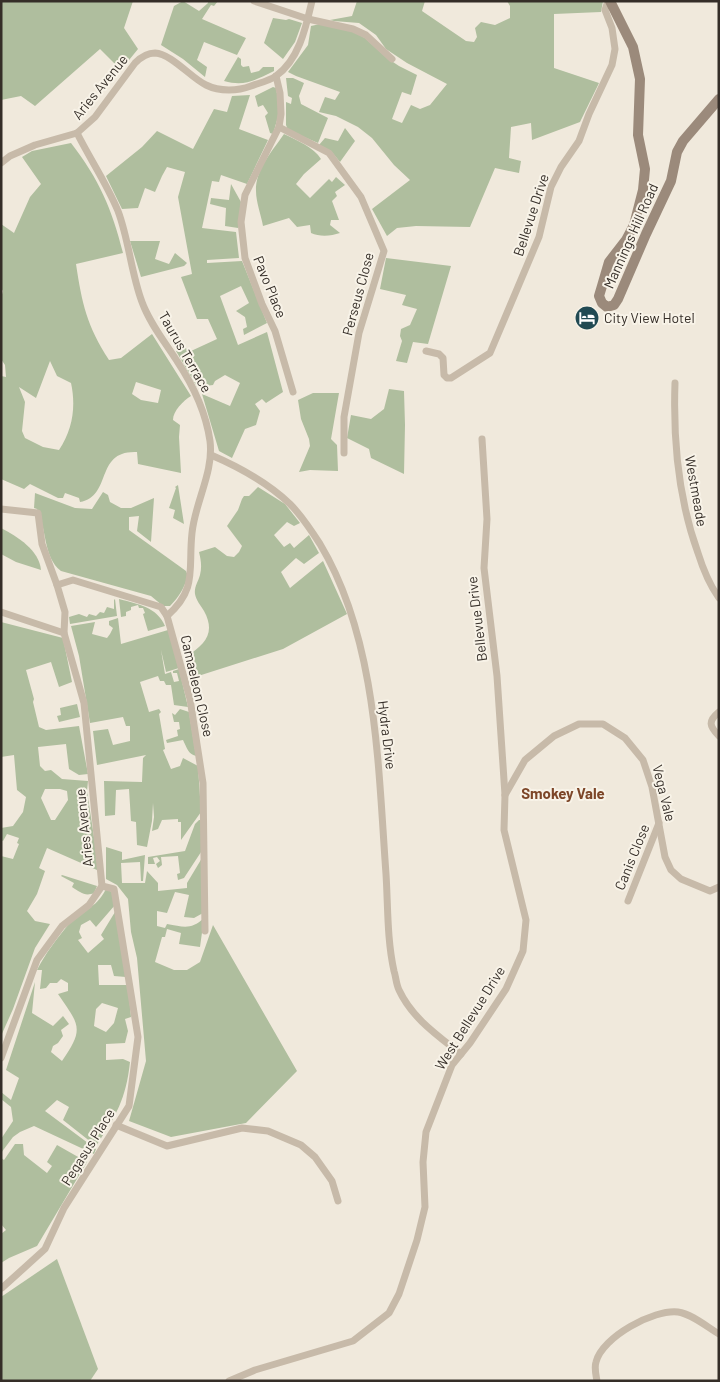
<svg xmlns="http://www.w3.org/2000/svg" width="720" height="1382" font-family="Barlow,sans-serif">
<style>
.green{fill:#afbe9e;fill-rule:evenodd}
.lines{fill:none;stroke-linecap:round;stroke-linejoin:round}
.street{stroke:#c7baa9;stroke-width:7}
.secondary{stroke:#9b8a7b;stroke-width:10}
.labels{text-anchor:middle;stroke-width:4;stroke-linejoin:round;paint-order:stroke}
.street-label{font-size:14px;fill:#352e28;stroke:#f8f3e8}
.poi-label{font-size:14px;fill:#352e28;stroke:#f8f3e8;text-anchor:start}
.neighbourhood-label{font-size:15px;font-weight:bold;fill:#7d4628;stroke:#f8f3e8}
</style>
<rect width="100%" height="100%" fill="#f0e9dc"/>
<g class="green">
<polygon points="1,1 133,1 124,28 138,49 121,70 100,49 35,106 21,96 1,100"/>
<polygon points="183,1 199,11 208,3 208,1 218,1 214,6 211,5 202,19 246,38 237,55 204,42 197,60 207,67 205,77 183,59 161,45 174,6"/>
<polygon points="357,1 425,1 422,11 466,41 474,42 477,37 475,28 481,22 495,25 510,18 510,6 507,1 603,1 601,12 554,14 554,68 599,83 580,122 532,140 531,123 511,127 509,158 521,161 519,173 495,168 470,227 416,226 397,228 387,236 372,209 410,180 394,165 372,138 358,127 336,116 319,112 325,97 335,100 340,92 296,76 288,72 308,45 311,26 320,24 354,32 365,38 387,58 399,66 417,75 411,95 402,92 392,119 402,123 411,105 420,109 430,105 447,84 407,63 386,49 376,35 359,23 334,21 330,20 352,16"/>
<polygon points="273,18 286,20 289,19 302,23 295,42 283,59 264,43"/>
<path d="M238 57 241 59V65L243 67 249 66 251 73 259 71 263 67H274V71C255 80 245 87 224 81Z"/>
<polygon points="286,78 293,78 304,83 299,96 301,104 328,118 318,143 288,130 286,125 286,102 291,104 292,98 288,96"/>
<polygon points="273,87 276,88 280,110 273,134 270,133 265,116 268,113 263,105 258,107 255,96"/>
<polygon points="250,95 239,129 268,140 247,184 221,175 219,182 212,181 202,228 236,232 239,258 207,260 207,263 242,261 267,323 244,335 243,329 247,327 245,317 236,311 249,303 241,286 220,296 238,345 267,332 283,392 266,403 262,399 255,404 260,411 256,425 245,429 232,458 219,451 202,394 230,406 240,383 225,375 215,381 213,385 197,387 176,351 183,347 191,351 217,339 208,319 197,319 181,277 192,274 178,197 185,172 167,167 162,176 155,192 145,188 138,208 122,209 106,176 142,147 157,131 193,149 214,109 227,112 232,96"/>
<polygon points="345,128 355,141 340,162 331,151 319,145 325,138 338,141"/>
<path d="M284 134C296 140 314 147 321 159L304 174 296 184 310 198 329 179 332 182 336 177 345 185 335 192 337 196 332 201 339 220H331L330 225 340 233C331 236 320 237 311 233L310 225 297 227 289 218 263 226C261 215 256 202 256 191 255 170 273 150 284 134Z"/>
<path d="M71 143C99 179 112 209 123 253L76 264C82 304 87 326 109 360L121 358 152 334 191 396C183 401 173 411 173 420L180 425 179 437 181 473 138 464 137 452C94 450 113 496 80 502L79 498 65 493 63 498H58L30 484 24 489 1 479V376L6 377 5 365 1 359V298L3 291 1 288V224L14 233 30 197 41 184 22 157 32 151ZM50 361 57 376 71 383C76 406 73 429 59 450L43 447 25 438 22 431 25 402 19 387 36 398ZM136 382 161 390 158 403 141 400 132 394Z"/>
<polygon points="231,184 241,202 238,228 225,226 226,208 210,204 211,198 229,200"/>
<polygon points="130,241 160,241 155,259 169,264 175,253 187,263 184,266 141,277"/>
<polygon points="386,258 451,266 428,344 413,342 407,363 396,361 402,341 400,336 401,329 410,325 417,309 402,305 406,295 380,289"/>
<polygon points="389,389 404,391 405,425 404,474 371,458 369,449 347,438 351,415 371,419 384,409"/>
<polygon points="313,393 339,393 331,439 337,445 338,471 310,470 299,472 310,446 309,439 301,419 298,400"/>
<polygon points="178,485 184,524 173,518 175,510 169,508 176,488 175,487"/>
<path d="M258 487 285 504 300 523 294 526 287 522 274 535 284 547 290 543 294 548 309 535 319 553 304 564 296 558 281 572 290 588 323 561 347 614 283 649 195 677 187 656C205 644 216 633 204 611 201 606 196 600 195 594 194 587 198 582 200 575 202 567 201 560 199 552L215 547 227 556 234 557 239 552 242 546 227 526 238 510 242 499 244 496H249Z"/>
<path d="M103 492 108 495 110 502 121 508H131L154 498 151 542 137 531 139 516 129 517V530L186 571 188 576C184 588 179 597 170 606H163L151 596 61 571C43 557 47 529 37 509L34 508 35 493 75 508 92 509Z"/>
<path d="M1 528C18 537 39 550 41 570L16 562 1 554Z"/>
<polygon points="115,599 117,616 70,624 69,617 79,614 87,617 89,614 96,616 100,612 104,613 107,607 114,609 114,600"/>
<path d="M119 599C138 604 157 607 165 626L148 631 143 614 145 613 143 608H139L138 605 131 607V610L126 612V616L121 617Z"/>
<polygon points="118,618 121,644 168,630 179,668 166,672 161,650 165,674 171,672 174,682 179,681 177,673 173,673 173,671 179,669 188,707 174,705 171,685 166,685 164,681 160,681 158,676 140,682 149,712 159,709 161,712 159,714 165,749 163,750 171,769 180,766 183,758 198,766 201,812 181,840 181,822 178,822 178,819 162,820 158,829 152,831 154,817 153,803 152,821 147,847 137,845 136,822 131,821 129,789 116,790 115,815 105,816 104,781 142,782 143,758 146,755 97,765 93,731 108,729 113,745 130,741 130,726 126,726 123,717 90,723 79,656 71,626 95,622 92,634 107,638 110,634 113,628 109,625 109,621"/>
<path d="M1 622 63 638 72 682 59 687 51 662 26 670 34 699 33 702 39 727 46 730 79 726 88 774 79 775 69 769 66 744 38 747 40 766 45 771 51 770 62 779 88 781 87 791 97 857V870L47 848 39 868 45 871 37 894 27 911 35 921 50 924 35 948 13 1009 1 1036V856L13 859 19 844 17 843 19 838 7 834 3 841 1 840V828L13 826 23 812 26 797 17 790 14 755 1 757ZM45 789H60L67 791 68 800 55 820H51L41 798Z"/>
<polygon points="77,704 80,717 59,722 57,716 61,715 60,708"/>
<path d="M180 709 189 712 196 756C188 754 187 748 183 740L167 743 166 740 178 736 177 730 180 729 179 722H174L172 713 175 715Z"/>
<polygon points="199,820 202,820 203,849 184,878 178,880 177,874 180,873 178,856 161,857 162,865 158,868 156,864 160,861 157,857 153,858 155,864 148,864 148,857 185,851 195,824"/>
<path d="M106 847 122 852V860L145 855 143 881H141L140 862 121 863 122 883H145L147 871 158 883V891L187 888V883L202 858 203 913 194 918 184 917 189 895 175 892 167 913 157 911V926L165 928 167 924C184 927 191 930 204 918L200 947 179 944 181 933 167 929 165 937H162L155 962 174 970H187L200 962 213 925 297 1071 246 1123 171 1137 129 1121 146 1061 137 958 131 932 128 899 117 885 106 879Z"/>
<path d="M62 875 97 886 94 893C85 897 80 892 72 887L74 883 61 876Z"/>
<path d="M106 889 112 892 115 905 96 927 90 920 81 925 79 932 82 938 78 940 88 953 104 939 101 935 115 912 126 977 114 976 111 965H98L99 985H128L131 1017 125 1019 128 1031 125 1043 106 1044V1060L123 1059 130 1062C126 1099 116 1116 96 1146L63 1120 69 1107 57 1100 45 1111 96 1149 94 1154 34 1126 20 1132 13 1137 1 1153V1139L13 1121 11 1107 1 1099V1092L11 1100 19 1078 6 1070 35 982 32 1013 53 1026 63 1016 69 1024 61 1030 63 1036 58 1043 53 1046 51 1052 62 1061C85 1028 79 1025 58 994L68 991V983L61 979 57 983H50L46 988 40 989 42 970H37C45 954 58 937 69 924 83 909 95 910 106 889ZM102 1003 118 1008 114 1023 106 1032 94 1026 96 1009Z"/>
<polygon points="15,1144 23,1144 24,1155 47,1173 52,1166 47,1162 57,1145 87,1162 37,1246 9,1258 1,1263 1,1234 6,1230 1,1224 1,1158 4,1160"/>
<polygon points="57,1259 98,1369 90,1381 1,1381 1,1297"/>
</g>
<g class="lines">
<g class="street">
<polyline points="254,1 308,19 353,29 366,35 392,59"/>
<polyline points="276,76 280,93 281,114 279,127 245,195 241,222 245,258 262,304 275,331 293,392"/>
<polyline points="279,127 329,153 361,197 384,251 359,333 344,417 344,453"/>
<path d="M77 133C90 159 107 184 118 211 129 240 131 273 142 302 150 324 165 342 177 361 193 385 206 413 210 441 214 472 195 502 192 533 188 569 198 589 167 616"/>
<path d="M1 163 10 156 35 145 77 133 95 117 135 63C140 58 146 53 155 53 172 54 191 78 206 85 220 92 238 91 251 86 259 83 269 81 276 76 299 60 306 27 312 1"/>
<polyline points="426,351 439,354 443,358 444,375 447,378 451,378 490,353 539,237 551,187 561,167 579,141 589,114 612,65 615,49 612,28 605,10 608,1"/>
<path d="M675 383C673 441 678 498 698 553 703 569 709 584 719 598"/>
<path d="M211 455C239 467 268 483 290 504 302 516 311 530 320 544 377 639 378 765 386 874 388 906 387 940 394 971 396 977 396 984 399 990 412 1018 437 1035 461 1054"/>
<polyline points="1,509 38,513 42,544 57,585"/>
<polyline points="1,612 64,633 84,703 102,886 89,905 62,926 37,960 1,1058"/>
<polyline points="64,633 65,612 57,585 73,580 161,607 167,616 190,699 203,783 205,931"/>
<path d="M719 712C708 721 709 726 719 736"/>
<polyline points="505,795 525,760 554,736 579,724 603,724 625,738 643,760 652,787 665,857 671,870 681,879 710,891 719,887"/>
<polyline points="628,901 659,823"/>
<polyline points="116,1125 167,1146 242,1128 268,1131 301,1145 315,1157 332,1181 338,1201"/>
<polyline points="2,1288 45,1249 64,1208 129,1106 138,1037 114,889 102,886"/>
<polyline points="229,1381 255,1370 353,1341 389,1313 399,1294 417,1240 425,1207 423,1162 426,1132 452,1065 470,1043 506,989 523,951 526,920 504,830 505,795 497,676 484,568 487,519 482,439"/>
<path d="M597 1381C596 1375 594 1368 596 1362 602 1337 654 1309 678 1312 692 1314 707 1327 719 1334"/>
</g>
<polyline class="secondary" points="610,1 633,47 640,79 638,135 645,169 643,190 634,225 626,240 609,262 602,286 599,296 602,303 607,307 614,305 618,299 646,234 671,181 677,152 683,141 719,99"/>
</g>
<defs>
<symbol id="hotel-disc" viewBox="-11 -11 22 22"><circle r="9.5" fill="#214a53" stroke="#f8f3e8"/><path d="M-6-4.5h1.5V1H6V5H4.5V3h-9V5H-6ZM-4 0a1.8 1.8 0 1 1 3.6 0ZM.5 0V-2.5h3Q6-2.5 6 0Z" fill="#fff"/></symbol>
</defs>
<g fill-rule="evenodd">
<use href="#hotel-disc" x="573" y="304" width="28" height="28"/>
</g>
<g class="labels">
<g class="street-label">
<text transform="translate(100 87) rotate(-51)" y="5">Aries Avenue</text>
<text transform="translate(531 215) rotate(-72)" y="5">Bellevue Drive</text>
<text transform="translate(631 236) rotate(-66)" y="5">Mannings Hill Road</text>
<text transform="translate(270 287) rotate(68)" y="5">Pavo Place</text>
<text transform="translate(358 294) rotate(-75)" y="5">Perseus Close</text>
<text transform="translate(185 352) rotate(60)" y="5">Taurus Terrace</text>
<text transform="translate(696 491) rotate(80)" y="5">Westmeade</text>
<text transform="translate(477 619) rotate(-97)" y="5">Bellevue Drive</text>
<text transform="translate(197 686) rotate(77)" y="5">Camaeleon Close</text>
<text transform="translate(387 735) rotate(83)" y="5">Hydra Drive</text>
<text transform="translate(664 793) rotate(76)" y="5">Vega Vale</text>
<text transform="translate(84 828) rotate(-96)" y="5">Aries Avenue</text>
<text transform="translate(632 857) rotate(-68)" y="5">Canis Close</text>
<text transform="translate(470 1018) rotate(-58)" y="5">West Bellevue Drive</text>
<text transform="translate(88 1147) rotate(-58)" y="5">Pegasus Place</text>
</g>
<g class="poi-label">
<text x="604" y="323">City View Hotel</text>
</g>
<g class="neighbourhood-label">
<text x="563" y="799">Smokey Vale</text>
</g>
</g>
<rect width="720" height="1382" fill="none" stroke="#352e28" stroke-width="5"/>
</svg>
